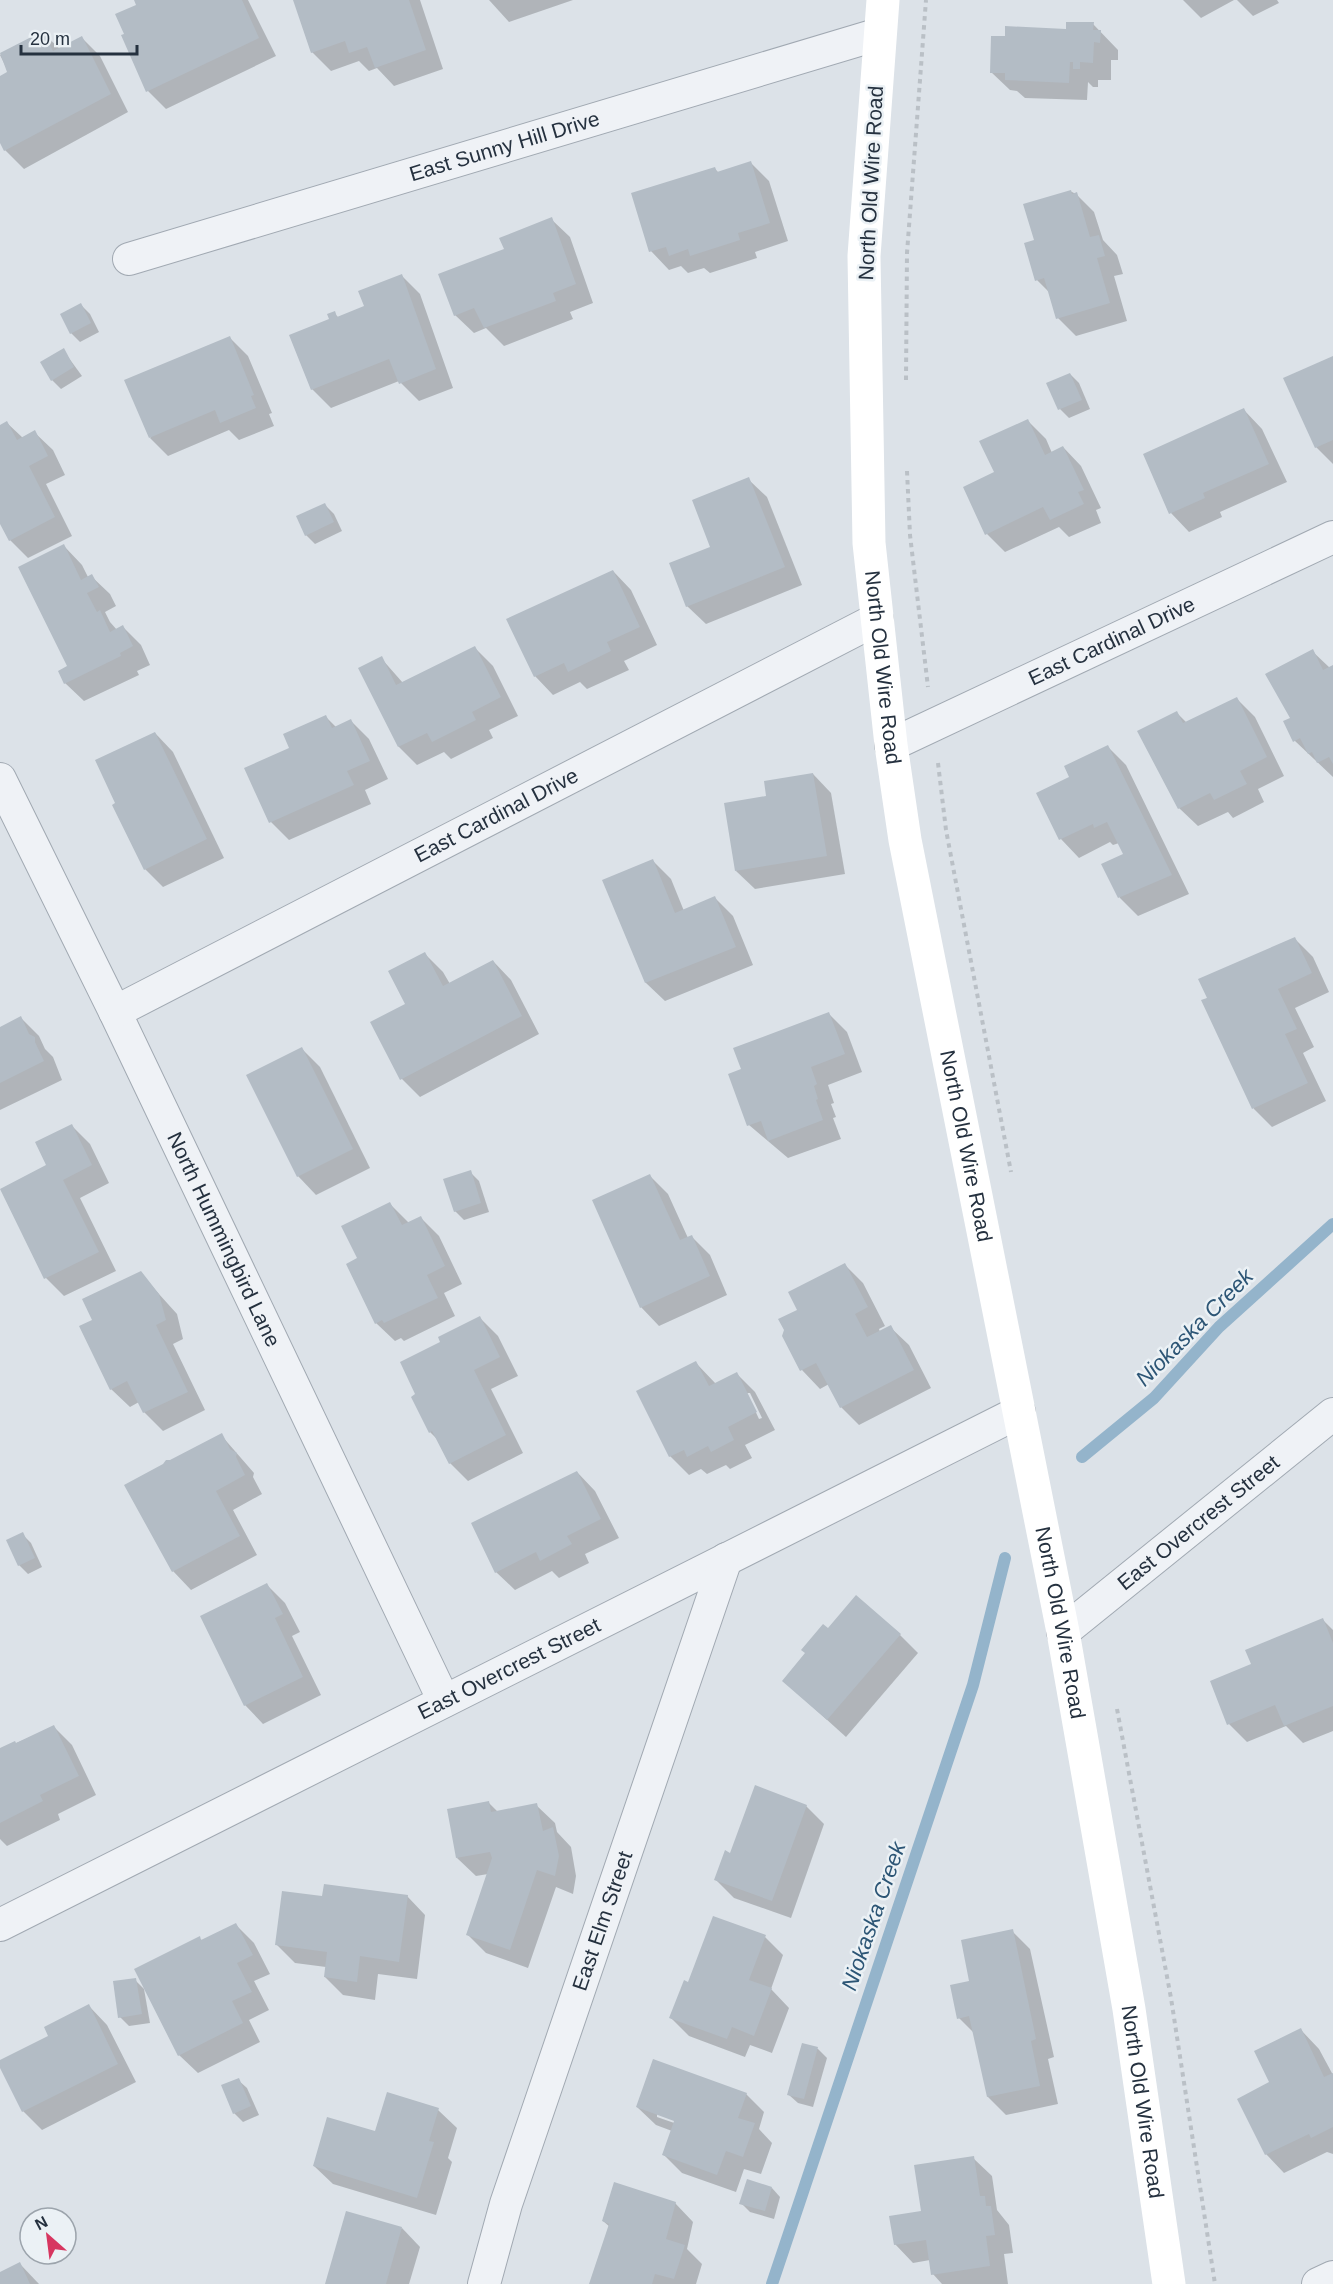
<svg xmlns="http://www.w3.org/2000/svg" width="1333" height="2284" font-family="Arial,sans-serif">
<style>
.shadow{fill:#0003;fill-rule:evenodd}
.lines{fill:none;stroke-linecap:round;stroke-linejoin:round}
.stream{stroke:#94b4cb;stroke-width:12}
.building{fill:#b3bcc5}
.street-casing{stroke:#a1a9b2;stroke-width:34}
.path{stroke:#bac0c6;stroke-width:4;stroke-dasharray:4.5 4.5;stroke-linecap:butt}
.street{stroke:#eff2f6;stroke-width:32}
.secondary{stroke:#fff;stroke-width:33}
.labels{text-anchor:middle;stroke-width:5;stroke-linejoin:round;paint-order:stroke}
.street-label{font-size:21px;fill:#25313f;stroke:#ebf1f5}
.water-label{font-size:22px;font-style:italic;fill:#2c5575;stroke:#ebf1f5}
</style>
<rect width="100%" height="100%" fill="#dce2e8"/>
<g class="shadow">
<polygon points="136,0 248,0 276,56 166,109 148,91 127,35 138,5"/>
<polygon points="294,0 420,0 443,69 394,86 377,68 369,71 359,61 331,71 312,52"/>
<polygon points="489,0 573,0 509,22"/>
<polygon points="1183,0 1234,0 1201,18"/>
<polygon points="1237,0 1277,0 1279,3 1253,16"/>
<polygon points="1093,24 1118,50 1118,60 1111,60 1111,80 1098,80 1098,87 1093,87 1088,82 1087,100 1025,98 1017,91 1010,90 991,72 1067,30"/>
<polygon points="43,33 60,49 82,38 100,56 128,112 24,169 5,150 0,140 0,77 9,73 0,55"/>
<polygon points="751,163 769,181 788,241 755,252 757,258 710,273 704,268 688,273 681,266 669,270 651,251 715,169 719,173"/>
<polygon points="1070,191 1076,194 1094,212 1103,240 1117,255 1123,274 1114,276 1127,321 1076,336 1058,318 1050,293 1037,280 1036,241"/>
<polygon points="551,219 570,237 593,303 570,312 573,319 504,346 486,328 474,333 455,315 506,250"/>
<polygon points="402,276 420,294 453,388 419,401 399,381 331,408 312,389 334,313 339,318 366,307"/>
<polygon points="81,305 90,314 99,332 80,342 71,333"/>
<polygon points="230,338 248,356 272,413 269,414 274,426 239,440 229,430 168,456 150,438"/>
<polygon points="63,350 82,376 61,389 52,380"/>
<polygon points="1333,357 1333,464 1316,447"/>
<polygon points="1070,374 1079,383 1090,409 1069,418 1060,409"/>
<polygon points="1244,410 1262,429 1287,482 1220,512 1222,517 1189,532 1171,513"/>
<polygon points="1028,421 1046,439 1052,453 1063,447 1081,466 1101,508 1096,510 1101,523 1069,537 1059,527 1005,552 987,534 996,473"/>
<polygon points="7,423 23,438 34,432 53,450 65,475 46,484 72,536 28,558 10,540 0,521 0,427"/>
<polygon points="748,479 767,497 802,585 706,624 687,606 712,547"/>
<polygon points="325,505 334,514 342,531 315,544 306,535"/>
<polygon points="64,546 82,565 88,577 91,576 110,594 116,606 105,612 110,622 117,630 123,627 141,645 150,665 137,671 139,675 84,701 65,683 69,667"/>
<polygon points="613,571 631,590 657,645 624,661 629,670 587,689 580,682 553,695 535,676"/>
<polygon points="475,648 493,666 518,716 489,730 493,738 451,759 444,752 417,765 399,747 360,669 381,658 403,683"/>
<polygon points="1312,651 1330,668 1333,666 1333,777 1295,741 1292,719"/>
<polygon points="1237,699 1255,717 1284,776 1258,789 1264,802 1233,818 1228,812 1198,826 1179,808 1177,713 1187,723"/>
<polygon points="326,717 336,727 351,721 369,739 388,779 365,790 371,804 289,840 271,822 291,749"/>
<polygon points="155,733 173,752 224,858 163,887 145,869"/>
<polygon points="1108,747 1126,765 1189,894 1138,916 1120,898 1103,865 1125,854 1119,843 1113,845 1110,842 1079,858 1061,839 1038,794 1071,778"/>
<polygon points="813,774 831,793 845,874 755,889 736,871 768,797"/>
<polygon points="653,861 671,879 684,911 715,898 733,916 753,965 665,1001 646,983 604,881"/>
<polygon points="1295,939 1313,957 1329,992 1295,1008 1314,1047 1303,1053 1326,1101 1272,1127 1254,1109 1203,1001"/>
<polygon points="425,954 443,972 450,984 493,961 511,980 539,1034 420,1097 402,1079 407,1005"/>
<polygon points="829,1014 847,1032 862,1072 828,1085 834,1103 831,1104 836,1117 833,1118 841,1139 788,1158 749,1125 743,1070"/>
<polygon points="21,1018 39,1036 45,1049 53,1057 62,1080 0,1110 0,1028"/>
<polygon points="302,1049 320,1067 370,1168 316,1195 298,1176"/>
<polygon points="72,1126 90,1144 109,1183 80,1198 116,1271 64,1296 46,1278 48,1166"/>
<polygon points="470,1172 479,1181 489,1212 464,1220 455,1211"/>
<polygon points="650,1176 668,1194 688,1238 692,1237 710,1255 727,1295 659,1326 641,1307"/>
<polygon points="390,1204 409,1223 421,1218 439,1236 462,1284 444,1293 455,1316 404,1341 401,1338 395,1341 376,1323 359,1259"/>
<polygon points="845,1265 863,1283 885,1326 879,1329 880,1332 890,1327 909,1345 931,1388 859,1425 841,1407 829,1384 820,1389 802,1370 784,1336 799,1310"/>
<polygon points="140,1273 177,1314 183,1339 173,1344 205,1410 163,1431 144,1412 139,1402 130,1407 111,1389 94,1321"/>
<polygon points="480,1318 498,1336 518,1376 491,1389 523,1453 468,1481 450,1463 439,1441 430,1432 417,1395 442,1343"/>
<path d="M696 1363 716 1384 737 1374 755 1392 775 1430 745 1445 752 1458 730 1469 726 1465 707 1474 701 1469 689 1475 670 1456ZM747 1393H750L762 1418 759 1419Z"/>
<polygon points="221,1435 254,1473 253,1477 262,1494 233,1510 257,1555 191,1590 173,1571 164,1466"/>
<polygon points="577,1472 595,1491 619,1538 585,1554 589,1563 559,1578 552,1571 515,1590 496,1572"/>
<polygon points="22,1534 31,1543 42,1567 28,1574 19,1565"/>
<polygon points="267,1585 285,1603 300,1632 292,1636 321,1695 263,1724 245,1705"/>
<polygon points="1322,1619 1333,1630 1333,1731 1303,1743 1286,1726 1247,1742 1229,1724 1253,1665"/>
<polygon points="828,1630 900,1635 918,1653 846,1737 784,1681"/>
<polygon points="54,1727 72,1745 96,1795 58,1814 60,1820 7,1846 0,1839 0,1750"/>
<polygon points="488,1802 498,1812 536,1805 555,1823 557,1832 571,1847 576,1876 573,1894 556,1887 528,1968 486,1953 468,1935 488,1874 476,1876 457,1858"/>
<polygon points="806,1806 824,1824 791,1918 734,1898 716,1880 731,1855"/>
<polygon points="407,1896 425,1915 417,1979 378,1974 375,2000 343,1995 325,1977 326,1967 295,1963 276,1944 323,1898"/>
<polygon points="236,1925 254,1943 270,1974 254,1981 269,2010 249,2020 260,2042 198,2073 179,2055 199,1938 203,1941"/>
<polygon points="1012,1931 1030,1949 1054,2057 1048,2059 1058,2104 1006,2115 988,2097 975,2034 959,2018 971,1982"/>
<polygon points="765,1937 783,1955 771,1989 789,2008 772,2053 750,2045 745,2057 689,2036 671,2018 689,1983"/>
<polygon points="135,1980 144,1989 150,2023 129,2026 120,2017"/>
<polygon points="89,2006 107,2025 136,2082 42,2130 23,2111 0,2061 50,2036"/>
<polygon points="1301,2030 1319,2049 1333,2075 1333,2154 1327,2152 1284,2173 1266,2154 1271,2083"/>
<polygon points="803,2044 818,2049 827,2058 813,2107 798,2103 789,2095"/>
<polygon points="238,2080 247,2088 259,2115 243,2122 234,2113"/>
<path d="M746 2094 764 2112 759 2129 772 2143 761 2174 744 2169 736 2192 682 2173 663 2154 672 2131 656 2125 637 2107ZM657 2113 681 2122 680 2125 657 2117Z"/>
<polygon points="438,2110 457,2128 448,2158 452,2162 436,2215 333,2184 314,2166 376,2133"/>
<polygon points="973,2158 992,2176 997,2210 1009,2225 1013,2253 1004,2254 1008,2284 942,2284 933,2274 930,2260 913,2263 895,2244"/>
<polygon points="772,2188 780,2197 774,2219 750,2212 741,2203"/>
<polygon points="675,2203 693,2222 687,2249 702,2264 696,2284 591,2284 610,2227 603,2221"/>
<polygon points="402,2228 420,2247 409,2284 327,2284"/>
<polygon points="20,2264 39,2284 0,2284 0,2274"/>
</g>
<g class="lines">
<g class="stream">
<polyline points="1082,1457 1154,1398 1219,1327 1333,1224"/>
<polyline points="772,2284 973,1685 1005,1558"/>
</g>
</g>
<g class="building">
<polygon points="134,0 242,0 259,38 146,92 121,35 124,34 115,14 136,5"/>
<polygon points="293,0 409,0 426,50 375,68 367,47 349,53 345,41 311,53"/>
<polygon points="1066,22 1094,22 1093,30 1101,30 1100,43 1094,42 1093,63 1080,62 1080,69 1073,69 1073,62 1070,62 1069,83 1005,80 1005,73 990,73 991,36 1005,36 1005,26 1066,29"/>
<polygon points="43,31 53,51 82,36 111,94 4,151 0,143 0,76 7,72 0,53"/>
<polygon points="751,161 770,223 738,233 740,240 690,256 688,249 669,256 666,247 649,252 631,193 715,167 717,172"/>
<polygon points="1071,190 1072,194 1077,192 1090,237 1099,235 1105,256 1097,258 1110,303 1056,319 1044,278 1035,281 1024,243 1034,240 1023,204"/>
<polygon points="552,217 576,284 553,293 556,301 484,328 474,308 454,316 438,274 504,249 499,238"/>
<polygon points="402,274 436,369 399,384 389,359 311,390 289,335 329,319 327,314 335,311 337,317 364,306 358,291"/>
<polygon points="81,303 91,323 70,334 60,314"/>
<polygon points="230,336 254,395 251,396 256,408 220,423 215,410 149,438 124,380"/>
<polygon points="64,348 74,367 51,381 40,362"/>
<polygon points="1333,356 1333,440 1315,448 1283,378"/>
<polygon points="1070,373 1082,400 1058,410 1046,383"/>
<polygon points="1244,408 1269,464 1203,493 1205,498 1169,514 1143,454"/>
<polygon points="1028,419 1045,455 1063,446 1084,490 1078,492 1084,504 1050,520 1043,507 985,535 963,487 994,472 979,441"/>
<polygon points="7,421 17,440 35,430 48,456 29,466 55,517 9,541 0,524 0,425"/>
<polygon points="749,477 785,567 686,607 669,563 710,547 692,500"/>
<polygon points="325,503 334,522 305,536 296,516"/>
<polygon points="64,544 81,580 92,574 99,587 87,593 97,612 100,610 110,632 123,625 133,646 120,653 121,656 64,684 58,671 67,666 18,567"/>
<polygon points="613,570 640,627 607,642 611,651 568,672 564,663 534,677 506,619"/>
<polygon points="475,646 501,697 472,712 476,720 432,742 427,733 398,747 358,668 382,656 396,685"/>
<polygon points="1313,649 1323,670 1333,665 1333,764 1329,757 1317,763 1312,752 1308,754 1300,738 1293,742 1283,721 1290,718 1265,674"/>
<polygon points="1237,697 1267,757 1240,771 1247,784 1214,800 1210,793 1178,809 1137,731 1177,711 1183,723"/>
<polygon points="326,715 332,728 351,719 370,761 347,771 354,785 269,823 244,768 289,748 283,734"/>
<polygon points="155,732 207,839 144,870 112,805 115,803 95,760"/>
<polygon points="1108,745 1172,875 1118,898 1101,864 1123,854 1107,822 1094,828 1093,824 1059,840 1036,793 1069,777 1064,766"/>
<polygon points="813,773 827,856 735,871 724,803 766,796 764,781"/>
<polygon points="653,859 675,913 715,896 736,947 645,983 602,880"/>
<polygon points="1295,937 1312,973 1278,989 1297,1029 1285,1034 1308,1083 1252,1109 1201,1000 1207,998 1198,979"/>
<polygon points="425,952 443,986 493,960 522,1016 400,1080 370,1022 405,1004 388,971"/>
<polygon points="829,1012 845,1054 811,1067 817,1084 814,1086 818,1099 816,1100 823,1120 768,1141 761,1121 747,1126 728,1074 741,1069 733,1048"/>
<polygon points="21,1016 29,1034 35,1037 35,1042 44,1061 0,1083 0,1027"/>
<polygon points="302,1047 353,1149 297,1177 246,1075"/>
<polygon points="72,1124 92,1165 63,1180 99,1252 44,1279 0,1189 46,1165 35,1142"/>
<polygon points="471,1170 481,1203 454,1212 443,1179"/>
<polygon points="650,1174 680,1240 692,1235 710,1276 640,1308 592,1200"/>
<polygon points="390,1202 402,1225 421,1216 445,1266 427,1275 438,1298 384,1323 382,1320 375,1324 346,1264 357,1258 341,1226"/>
<polygon points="845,1263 868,1307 855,1314 867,1337 891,1325 914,1370 840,1408 816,1363 800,1371 782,1336 784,1330 778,1319 797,1310 788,1292"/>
<polygon points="141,1271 159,1294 166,1320 156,1325 188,1392 143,1413 127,1381 110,1390 79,1326 92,1320 82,1299"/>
<polygon points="480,1316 500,1357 474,1370 506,1435 449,1464 432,1431 429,1433 411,1397 415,1394 400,1362 440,1342 438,1337"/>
<polygon points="696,1361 709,1386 737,1372 757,1412 728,1427 734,1440 711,1452 708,1446 687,1457 684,1450 669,1457 636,1391"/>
<polygon points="222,1433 230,1449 237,1453 236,1457 245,1475 216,1491 240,1536 172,1572 124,1485 163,1464 166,1460 170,1460"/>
<polygon points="577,1471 601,1519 567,1536 572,1544 540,1561 536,1552 495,1573 471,1523"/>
<polygon points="23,1532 35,1558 18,1566 6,1540"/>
<polygon points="267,1583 283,1614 275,1618 303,1677 244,1706 200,1616"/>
<polygon points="856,1595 901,1634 827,1720 782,1681 805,1653 801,1650 823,1624 828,1628"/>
<polygon points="1323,1618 1333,1643 1333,1706 1284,1726 1275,1705 1227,1725 1210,1681 1251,1664 1245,1650"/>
<polygon points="54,1725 79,1776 40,1795 43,1801 0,1823 0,1748 15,1741 16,1743"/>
<polygon points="755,1785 807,1805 772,1901 714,1880 725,1850 730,1853"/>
<polygon points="489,1801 491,1812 537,1803 543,1831 553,1827 559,1856 555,1876 537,1870 510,1950 466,1935 492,1858 490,1852 456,1858 447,1809"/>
<polygon points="324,1884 408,1895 399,1962 360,1956 357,1982 324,1977 327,1952 275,1945 282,1891 322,1896"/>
<polygon points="713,1916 766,1935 749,1980 772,1988 754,2036 732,2027 727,2039 669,2018 684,1980 688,1982"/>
<polygon points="236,1923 253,1955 237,1963 252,1992 232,2001 243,2023 178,2056 134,1969 200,1936 201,1940"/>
<polygon points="1013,1929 1036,2039 1031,2041 1040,2086 987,2097 969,2016 957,2019 950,1985 969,1981 961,1940"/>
<polygon points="136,1978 142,2014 118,2018 113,1981"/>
<polygon points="89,2004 118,2064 22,2112 0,2068 0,2060 48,2036 44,2027"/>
<polygon points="1301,2028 1324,2077 1333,2073 1333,2127 1311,2138 1309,2134 1265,2155 1237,2099 1269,2082 1254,2051"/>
<polygon points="802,2043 818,2047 804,2099 787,2095"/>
<polygon points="653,2059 747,2093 738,2118 755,2123 743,2157 726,2151 717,2175 662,2155 674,2121 636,2107"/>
<polygon points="239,2078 251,2106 233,2114 221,2085"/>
<polygon points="387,2092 439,2108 429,2141 434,2142 417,2198 313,2166 327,2117 375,2131"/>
<polygon points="974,2156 980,2196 985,2196 986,2206 991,2206 995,2235 986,2236 990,2266 931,2275 926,2240 894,2245 889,2216 921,2211 914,2165"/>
<polygon points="747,2179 772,2187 765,2211 739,2204"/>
<polygon points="614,2182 676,2202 666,2239 685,2245 674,2279 655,2274 652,2284 589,2284 609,2224 602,2221"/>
<polygon points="346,2211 402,2227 386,2284 325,2284"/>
<polygon points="20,2262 30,2284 0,2284 0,2272"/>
</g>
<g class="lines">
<defs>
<g id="street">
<path id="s1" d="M129 259 879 34"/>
<path id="s2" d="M891 745 1333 537"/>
<path id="s3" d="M0 779 115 1012 444 1701"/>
<path id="s4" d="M115 1012 877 619"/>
<path id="s5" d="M1063 1632 1333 1414"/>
<path id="s6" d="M0 1925 1019 1412"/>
<path id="s7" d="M484 2284 506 2204 726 1559"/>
<polyline points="1318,2284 1333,2277"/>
</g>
</defs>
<use href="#street" class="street-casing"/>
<g class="path">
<polyline points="906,380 907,253 926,0"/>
<polyline points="907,471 910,535 928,687"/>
<polyline points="938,763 946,830 1011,1172"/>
<polyline points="1117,1709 1171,1998 1215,2284"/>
</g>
<use href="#street" class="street"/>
<path class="secondary" id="s8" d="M883 0 864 256 869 543 891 745 905 840 1063 1632 1129 2009 1169 2284"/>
</g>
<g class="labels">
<g class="street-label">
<text dy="7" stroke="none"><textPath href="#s1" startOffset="392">East Sunny Hill Drive</textPath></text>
<text transform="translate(871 183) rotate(-87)" y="7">North Old Wire Road</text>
<text dy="7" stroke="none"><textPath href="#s2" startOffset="244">East Cardinal Drive</textPath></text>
<text dy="7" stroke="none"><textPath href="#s8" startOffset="669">North Old Wire Road</textPath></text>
<text dy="7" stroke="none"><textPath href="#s4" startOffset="429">East Cardinal Drive</textPath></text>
<text dy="7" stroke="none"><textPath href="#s8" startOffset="1155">North Old Wire Road</textPath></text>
<text dy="7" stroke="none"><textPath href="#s3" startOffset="512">North Hummingbird Lane</textPath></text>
<text dy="7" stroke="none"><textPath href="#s5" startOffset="174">East Overcrest Street</textPath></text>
<text dy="7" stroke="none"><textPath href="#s8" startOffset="1641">North Old Wire Road</textPath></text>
<text dy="7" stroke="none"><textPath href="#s6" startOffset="570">East Overcrest Street</textPath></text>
<text dy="7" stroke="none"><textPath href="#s7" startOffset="382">East Elm Street</textPath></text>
<text dy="7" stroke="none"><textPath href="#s8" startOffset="2127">North Old Wire Road</textPath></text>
</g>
<g class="water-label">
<text transform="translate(1194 1327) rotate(-45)" y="8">Niokaska Creek</text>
<text transform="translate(873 1916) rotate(-71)" y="8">Niokaska Creek</text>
</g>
</g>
<g transform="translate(48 2236) rotate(332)"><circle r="28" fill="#ebf1f5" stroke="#9ca4ac" stroke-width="1.5"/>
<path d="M0-4.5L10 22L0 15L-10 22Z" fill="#d73660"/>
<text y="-9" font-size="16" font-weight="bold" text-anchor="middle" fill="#25313f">N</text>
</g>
<path d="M21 45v9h116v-9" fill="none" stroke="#25313f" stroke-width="3"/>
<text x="30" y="45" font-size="18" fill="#25313f" stroke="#ebf1f5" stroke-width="4.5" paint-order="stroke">20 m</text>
</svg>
